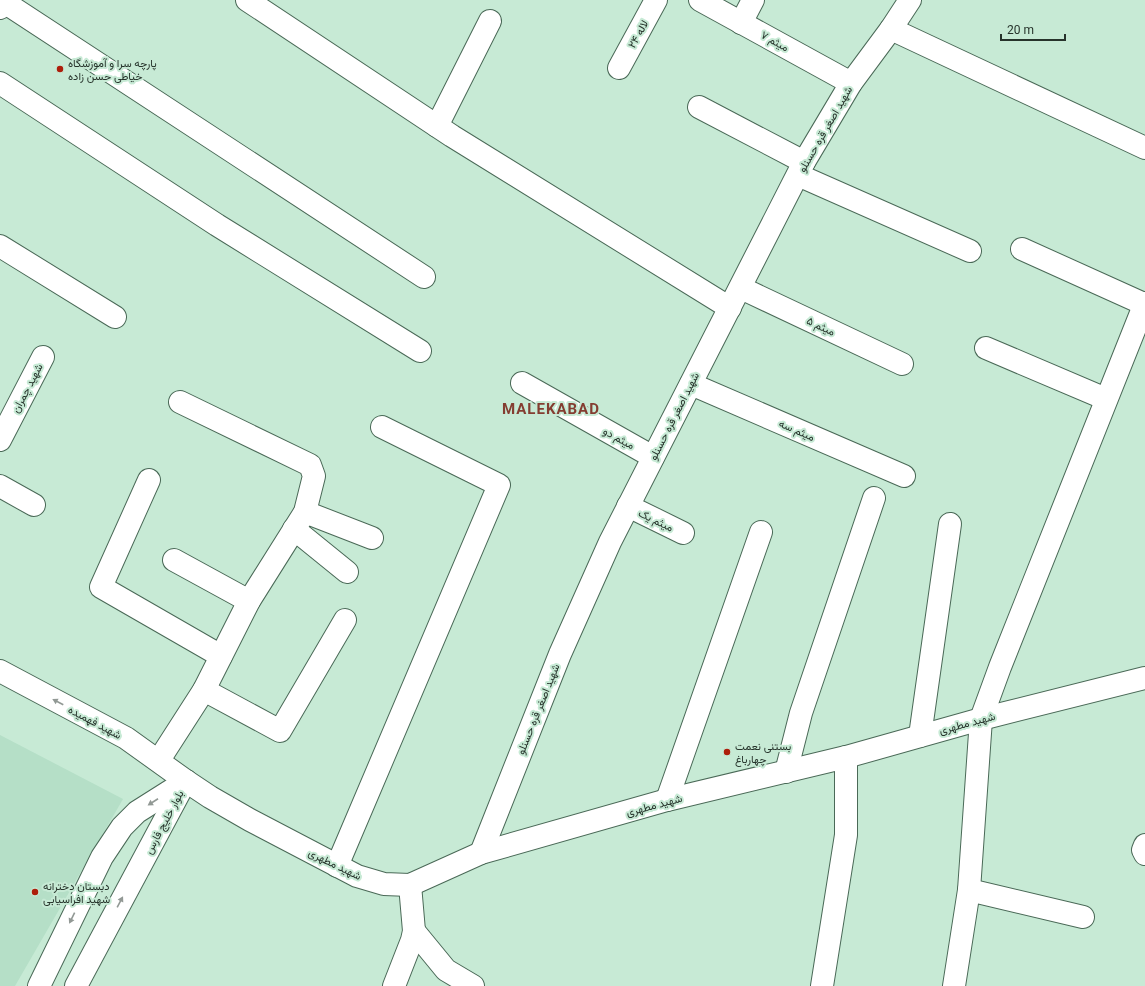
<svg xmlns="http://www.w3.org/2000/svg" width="1145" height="986" font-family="Roboto,Vazirmatn,sans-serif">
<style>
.built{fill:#b5dfc7}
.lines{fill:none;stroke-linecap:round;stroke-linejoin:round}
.minor-casing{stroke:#4a6957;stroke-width:24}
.tertiary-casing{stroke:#4a6957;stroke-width:24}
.minor{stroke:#fff;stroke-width:22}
.tertiary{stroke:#fff;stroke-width:22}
.oneway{fill:#929995}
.poi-dot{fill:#ad1e0a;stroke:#c7ead5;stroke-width:1.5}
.labels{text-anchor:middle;stroke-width:4;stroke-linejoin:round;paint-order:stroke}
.street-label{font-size:11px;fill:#26332b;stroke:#c7ead5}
.poi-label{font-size:11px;fill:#26332b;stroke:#c7ead5;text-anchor:start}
.district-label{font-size:15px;font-weight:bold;letter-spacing:1px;fill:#843d31;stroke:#c7ead5}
</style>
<rect width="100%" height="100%" fill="#c7ead5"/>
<polygon class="built" points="0,735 123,799 15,986 0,986"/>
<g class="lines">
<defs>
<g id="minor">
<polyline points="247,0 452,136 730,308"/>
<polyline points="700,0 851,83"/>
<polyline points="4,2 424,277"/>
<polyline points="741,23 753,0"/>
<polyline points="891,29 1145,148"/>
<polyline points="619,68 656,0"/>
<polyline points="0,83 217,225 420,351"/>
<polyline points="699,107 804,162"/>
<polyline points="437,126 490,21"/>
<polyline points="798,175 970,251"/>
<polyline points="0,246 115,317"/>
<polyline points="1022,249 1144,304"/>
<polyline points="741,288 902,364"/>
<polyline points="986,348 1106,399"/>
<polyline points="522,383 653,457"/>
<polyline points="691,384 904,476"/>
<polyline points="0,440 43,357"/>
<polyline points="149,480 101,587 221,656"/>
<polyline points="0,486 34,505"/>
<polyline points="628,506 683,533"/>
<polyline points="305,512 372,538"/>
<polyline points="294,529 347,572"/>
<polyline points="174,560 249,601"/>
<polyline points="0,671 126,738 186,781"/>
<polyline points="204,690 280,731 345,620"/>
<polyline points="920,736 950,524"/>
<polyline points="159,760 204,690 249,601 305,512 314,476 310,465 180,402"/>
<polyline points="786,772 801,713 874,498"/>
<polyline points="667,800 761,532"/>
<polyline points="1145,845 1143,850 1145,854"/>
<polyline points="337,866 499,485 382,427"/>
<polyline points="969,890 1083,917"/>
<polyline points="414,931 446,970 473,986"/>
<polyline points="394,986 412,940 414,931 410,885"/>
<polyline points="822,986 846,835 846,757"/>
<polyline points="954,986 969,890 981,719 1000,667 1145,303"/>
</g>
<g id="tertiary">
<polyline points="0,8 5,0"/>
<polyline points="186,781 210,797 250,820 357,876 384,884 410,885 481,853 667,800 846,757 981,719 1145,678"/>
<polyline points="481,853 560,654 610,542 804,162 851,83 891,29 910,0"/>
<polyline points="39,986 102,857 122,827 137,812 186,781"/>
<polyline points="76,986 185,782"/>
</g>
</defs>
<use href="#minor" class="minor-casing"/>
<use href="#tertiary" class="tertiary-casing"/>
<use href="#minor" class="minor"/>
<use href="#tertiary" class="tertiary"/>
</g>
<defs><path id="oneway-solid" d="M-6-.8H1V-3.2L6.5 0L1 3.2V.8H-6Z"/></defs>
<g class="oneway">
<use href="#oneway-solid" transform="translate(58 702) rotate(-152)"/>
<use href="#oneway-solid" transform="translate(153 802) rotate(147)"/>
<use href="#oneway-solid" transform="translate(120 902) rotate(-62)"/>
<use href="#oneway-solid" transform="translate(72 918) rotate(116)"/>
</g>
<g class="poi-dot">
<circle cx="60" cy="69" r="4"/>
<circle cx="727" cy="752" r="4"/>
<circle cx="35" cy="892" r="4"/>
</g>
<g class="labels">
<g class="street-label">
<text transform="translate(638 34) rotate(-61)" y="4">لاله ۲۴</text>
<text transform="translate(775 41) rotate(29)" y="4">میثم ۷</text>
<text transform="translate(825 129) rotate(-60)" y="4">شهید اصغر قره حسنلو</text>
<text transform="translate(821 326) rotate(25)" y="4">میثم ۵</text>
<text transform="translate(27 388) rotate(-62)" y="4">شهید چمران</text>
<text transform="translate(674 416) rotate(-63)" y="4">شهید اصغر قره حسنلو</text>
<text transform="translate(797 430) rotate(24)" y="4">میثم سه</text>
<text transform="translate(619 438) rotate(29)" y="4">میثم دو</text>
<text transform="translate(656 520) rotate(26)" y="4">میثم یک</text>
<text transform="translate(538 709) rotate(-68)" y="4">شهید اصغر قره حسنلو</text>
<text transform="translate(95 722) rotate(28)" y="4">شهید فهمیده</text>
<text transform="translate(967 723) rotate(-15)" y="4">شهید مطهری</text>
<text transform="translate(654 805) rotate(-15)" y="4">شهید مطهری</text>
<text transform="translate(164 822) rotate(-62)" y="4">بلوار خلیج فارس</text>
<text transform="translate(335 864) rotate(26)" y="4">شهید مطهری</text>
</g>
<g class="poi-label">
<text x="68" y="67">پارچه سرا و آموزشگاه<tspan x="68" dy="13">خیاطی حسن زاده</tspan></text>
<text x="735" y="750">بستنی نعمت<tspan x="735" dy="13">چهارباغ</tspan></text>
<text x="43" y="890">دبستان دخترانه<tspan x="43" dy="13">شهید افراسیابی</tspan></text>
</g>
<g class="district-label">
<text x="551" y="414">MALEKABAD</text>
</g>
</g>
<path d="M1001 34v6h64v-6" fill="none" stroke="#26332b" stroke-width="2"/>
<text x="1007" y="34" font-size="12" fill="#26332b" stroke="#c7ead5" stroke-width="3" paint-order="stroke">20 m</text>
</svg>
